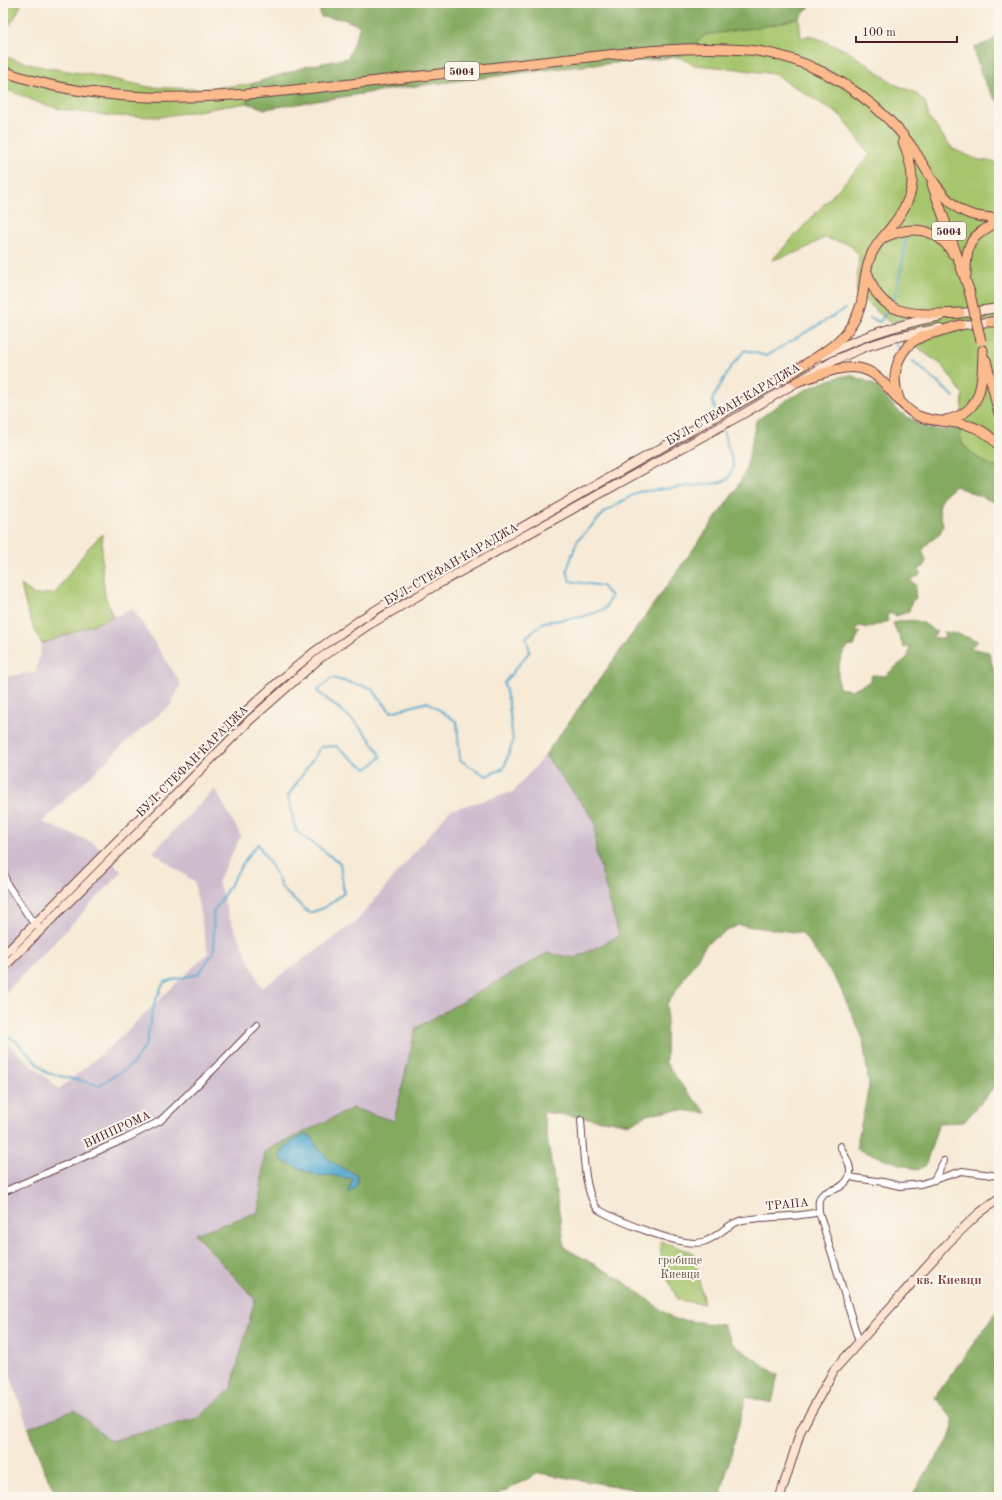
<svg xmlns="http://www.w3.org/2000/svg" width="1002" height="1500" font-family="'Old Standard TT',serif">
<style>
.industrial{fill:#cfbdce}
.green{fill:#a6c56c;stroke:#78724c}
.forest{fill:#84aa60;stroke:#676446;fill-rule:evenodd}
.water{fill:#53a9cf;stroke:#4e647d}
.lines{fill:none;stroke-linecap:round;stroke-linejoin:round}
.stream{stroke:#53a9cf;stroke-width:2}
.street-casing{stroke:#643d45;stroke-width:8}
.secondary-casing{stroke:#643d45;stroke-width:10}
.primary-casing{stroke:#643d45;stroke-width:11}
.street{stroke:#fff;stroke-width:6}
.secondary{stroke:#fde4d1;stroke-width:8}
.primary{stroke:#fbbb8d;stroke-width:9}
.primary-bridge-casing{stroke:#643d45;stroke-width:11;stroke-linecap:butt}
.primary-bridge{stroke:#fbbb8d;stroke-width:9}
.labels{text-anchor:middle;stroke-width:4;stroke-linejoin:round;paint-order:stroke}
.shield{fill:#fbf7ec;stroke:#7f6065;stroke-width:1}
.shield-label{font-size:11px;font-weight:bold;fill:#4a1f2b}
.street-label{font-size:12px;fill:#4a1f2b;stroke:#fbf7ec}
.park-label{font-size:12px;fill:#66513e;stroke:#fbf7ec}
.neighbourhood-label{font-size:13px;font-weight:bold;fill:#80464c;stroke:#fbf7ec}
</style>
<rect width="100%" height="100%" fill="#fbf7ec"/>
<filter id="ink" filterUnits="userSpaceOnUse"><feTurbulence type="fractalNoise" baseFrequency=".025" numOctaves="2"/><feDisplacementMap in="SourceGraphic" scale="8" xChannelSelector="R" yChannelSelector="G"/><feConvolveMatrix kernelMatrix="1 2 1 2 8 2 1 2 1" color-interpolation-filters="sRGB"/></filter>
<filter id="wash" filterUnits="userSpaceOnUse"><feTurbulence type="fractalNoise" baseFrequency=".012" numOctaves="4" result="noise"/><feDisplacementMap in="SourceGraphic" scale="16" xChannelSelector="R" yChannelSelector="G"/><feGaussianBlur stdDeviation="0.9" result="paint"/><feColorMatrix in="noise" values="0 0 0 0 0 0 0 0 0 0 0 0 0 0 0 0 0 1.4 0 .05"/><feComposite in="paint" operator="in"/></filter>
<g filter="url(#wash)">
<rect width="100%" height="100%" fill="#f7ead6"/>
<g class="industrial">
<polygon points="133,609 181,684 172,704 125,743 42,822 94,843 122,872 3,995 3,677 36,672 42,644"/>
<polygon points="545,755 595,821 596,852 619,901 619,936 575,958 547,953 416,1028 394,1121 265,1151 258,1212 195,1234 255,1299 231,1389 198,1418 110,1441 75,1410 28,1428 3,1353 3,1029 8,1044 59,1089 112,1045 208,953 194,882 153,852 215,789 241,836 218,881 229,917 262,988 356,922 450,810 513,792"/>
</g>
<g class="green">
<polygon points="3,3 22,3 14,19 3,33"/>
<path d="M799 18 801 38 810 35 847 51 867 64 894 84 914 92 925 102 929 118 953 149 976 159 999 163V468C983 463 970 454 960 440L963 394 942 365 926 354 856 293 859 255 849 244 824 238 801 251 772 260 870 155 841 116 774 74 729 68 694 65 679 57 705 35 772 25Z"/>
<polygon points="3,56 37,66 93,75 149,87 201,89 251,84 247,103 160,117 114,116 64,110 42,104 3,88"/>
<path d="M102 534V566L105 596 113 617 42 644C30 623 26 608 21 585L35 595 55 593 88 548Z"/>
<polygon points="660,1241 694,1253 704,1304 678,1300 662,1268"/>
</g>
<g class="forest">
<polygon points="318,3 814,3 799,18 772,25 705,35 679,57 562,68 400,88 265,109 247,103 251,84 308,66 348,58 360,26 343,19 321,17"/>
<path d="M999 35V103C985 88 977 67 974 47L990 42Z"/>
<path d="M850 375 874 384 897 410 925 428 942 430 961 428 960 440C970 454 983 463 999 468V504L955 486 942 497 939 508 943 525 940 534 929 542 922 551 926 560 924 567 918 569 921 572 919 576 910 579 916 585 915 593 916 598 912 601 909 611 897 616 889 613 887 617 888 621 867 628 860 626 856 628V632L860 631 854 646 848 647C837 660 837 672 839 688L851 690 869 682 872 675 885 676 908 657 910 646 904 648 893 623C904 620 913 619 923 623 927 625 932 630 937 632L932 637 945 639 944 632 958 634 978 641 970 648 989 652 995 675 999 677V1081L964 1122 939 1123 925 1166 918 1170 856 1149 869 1086 863 1039 838 983 802 933 738 925 708 942 667 1004 666 1063 683 1087 707 1113 678 1110 659 1112 647 1115 630 1124 543 1112 565 1248 620 1279 674 1319 723 1325 733 1344 778 1375 772 1403 746 1397 721 1493 735 1497H634L632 1489 539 1473 493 1497H57L42 1465 28 1428 75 1410 110 1441 198 1418 231 1389 255 1299 195 1234 258 1212 265 1151 353 1108 394 1121 416 1028 547 953 575 958 619 936 596 852 595 821 545 755 735 491 746 470 756 421C781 402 819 379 850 375ZM306 1135 311 1136C317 1149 328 1161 342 1168 346 1170 351 1172 356 1174 359 1181 356 1186 352 1191L348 1192 353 1178H343L330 1175 318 1176 283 1161 280 1156C286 1145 293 1139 306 1135Z"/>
<polygon points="999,1308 999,1497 911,1497 929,1468 948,1441 953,1427 952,1418 935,1397"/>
</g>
<path class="water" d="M306 1135 311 1136C317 1149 328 1161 342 1168 346 1170 351 1172 356 1174 359 1181 356 1186 352 1191L348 1192 353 1178H343L330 1175 318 1176 283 1161 280 1156C286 1145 293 1139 306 1135Z"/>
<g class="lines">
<g class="stream">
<polyline points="894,300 902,264 906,238"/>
<polyline points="870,318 880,322 887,311"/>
<polyline points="895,344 899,348"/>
<polyline points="913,361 954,397"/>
<polyline points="716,411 712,400 730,368 745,350 766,356 845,309"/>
<path d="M3 1033 17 1042 47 1073 99 1085 133 1064 146 1044 154 1004 164 982 198 974 214 952 213 913 245 860 258 844 275 872 282 889 309 913 324 908 344 893 340 863 296 831 288 796 321 747 336 746 354 760 367 769 381 757C366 727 343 712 317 691L332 678 371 688 391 712 428 702 457 722 460 760 486 776 504 768 513 741 509 705 504 683 530 651 526 637 544 622 582 617 605 609 611 596 602 586 570 581 567 570 577 541 606 511 638 492 718 483 728 479 734 467 723 431"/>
</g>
</g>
</g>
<g filter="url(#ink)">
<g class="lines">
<defs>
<g id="street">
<polyline points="3,870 7,884 34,924 37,926"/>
<path d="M581 1120C583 1141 583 1196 599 1210 619 1221 682 1248 703 1242 718 1238 727 1223 743 1220 768 1216 794 1218 819 1212"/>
<path d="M840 1146C848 1160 858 1176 840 1187 835 1190 827 1191 823 1194 817 1199 819 1206 819 1212L859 1342"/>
<polyline points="849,1176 855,1178 883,1182 900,1186 921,1184 962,1171 999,1176"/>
<polyline points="934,1180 944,1161"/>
<polyline points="3,1192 125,1139 160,1121 221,1062 257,1025"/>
</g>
<g id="secondary">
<polyline points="954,314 999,308"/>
<polyline points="954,326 996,321"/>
<path d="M823 356C860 336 900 324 941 316"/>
<polyline points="3,956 243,714 277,683 314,652 361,619 394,599 496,542 796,371"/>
<polyline points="3,968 250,720 319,659 367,626 433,587 743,414 833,361 865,347 893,338 940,328"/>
<polyline points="780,1497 801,1430 834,1370 948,1243 977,1215 999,1198"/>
</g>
<g id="primary">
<path d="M3 71C92 104 191 100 284 91 376 82 469 70 561 60 622 53 686 45 748 50 801 55 852 83 889 120 900 131 911 144 919 158 928 173 940 194 954 205 966 216 983 218 999 218"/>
<polyline points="932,184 969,290"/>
<path d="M885 237C911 225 937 227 953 254"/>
<path d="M868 274C881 321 921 314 960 313"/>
<path d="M966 275C966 242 970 237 999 221"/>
<polyline points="990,322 999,322"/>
<polyline points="986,360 999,414"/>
<path d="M791 373C820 355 852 339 861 304 865 287 864 269 872 253 877 243 885 235 892 226 916 195 917 177 903 141"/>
<path d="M796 382C814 377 840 365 858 368 885 372 894 403 916 415 924 419 931 420 940 421 966 424 982 425 999 446"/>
<path d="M899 398C889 374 899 345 924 336 936 332 948 329 960 325"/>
<path d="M946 420C984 412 982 382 983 350"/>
</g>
</defs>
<use href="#street" class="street-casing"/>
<use href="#secondary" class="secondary-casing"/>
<use href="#primary" class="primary-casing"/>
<use href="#street" class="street"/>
<use href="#secondary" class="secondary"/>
<use href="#primary" class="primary"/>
<defs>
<polyline id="primary-bridge" points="969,290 981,341"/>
</defs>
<use href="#primary-bridge" class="primary-bridge-casing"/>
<use href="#primary-bridge" class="primary-bridge"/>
</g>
</g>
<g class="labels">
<g class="shield">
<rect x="445" y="62" width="34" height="18" rx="3"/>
<rect x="932" y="222" width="34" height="18" rx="3"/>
</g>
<g class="shield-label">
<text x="462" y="75">5004</text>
<text x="949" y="235">5004</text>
</g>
<g class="street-label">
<text transform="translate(733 404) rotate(-30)" y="4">БУЛ. СТЕФАН КАРАДЖА</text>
<text transform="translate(451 564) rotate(-30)" y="4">БУЛ. СТЕФАН КАРАДЖА</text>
<text transform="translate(192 761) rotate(-45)" y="4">БУЛ. СТЕФАН КАРАДЖА</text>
<text transform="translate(117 1129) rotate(-25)" y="4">ВИНПРОМА</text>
<text transform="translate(787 1204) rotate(-6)" y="4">ТРАПА</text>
</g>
<g class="park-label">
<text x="680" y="1264">гробище<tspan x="680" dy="14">Киевци</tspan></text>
</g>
<g class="neighbourhood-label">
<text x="949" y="1284">кв. Киевци</text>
</g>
</g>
<rect width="1002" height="1500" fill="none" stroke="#fbf7ec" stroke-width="16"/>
<path d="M856 36v6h101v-6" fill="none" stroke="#4a1f2b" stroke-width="2"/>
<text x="862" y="36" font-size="12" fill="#4a1f2b" stroke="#fbf7ec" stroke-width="3" paint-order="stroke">100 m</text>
</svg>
